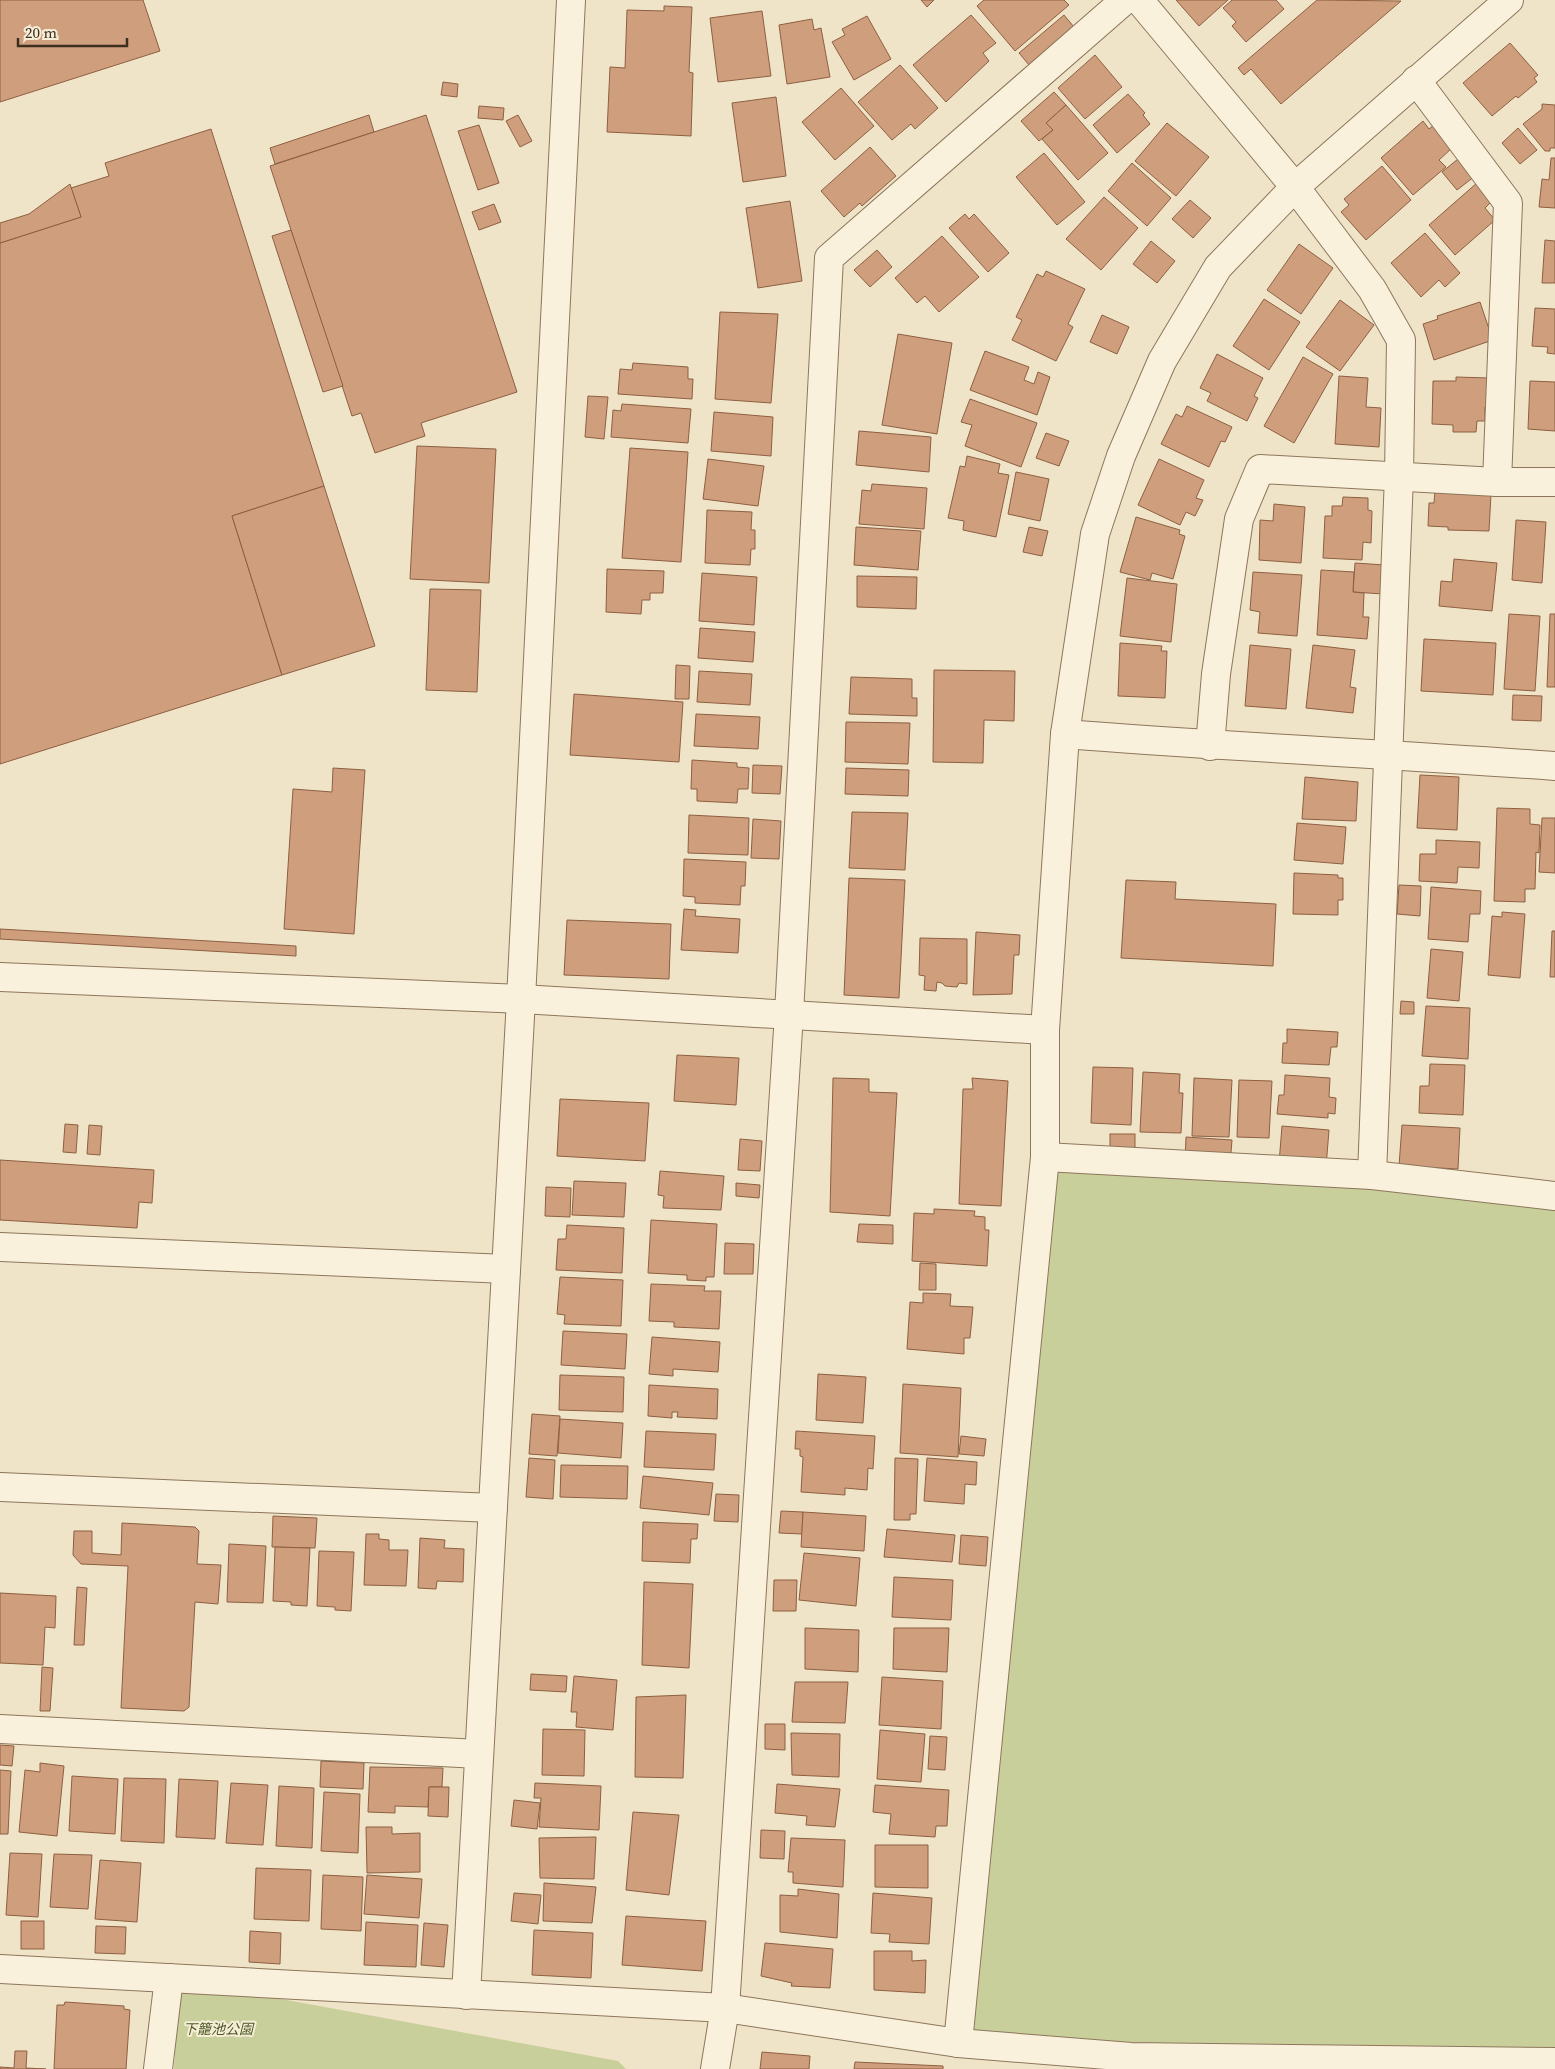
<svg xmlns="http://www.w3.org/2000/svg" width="1555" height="2069" font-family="'Source Serif 4','Noto Sans JP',serif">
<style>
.green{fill:#c9cf9b}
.building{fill:#cf9f7d;stroke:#8d5f41}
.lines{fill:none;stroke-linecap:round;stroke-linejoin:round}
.minor-casing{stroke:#8d765c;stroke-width:30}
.minor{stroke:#faf1dc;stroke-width:28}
.labels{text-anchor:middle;stroke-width:4;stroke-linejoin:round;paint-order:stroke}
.park-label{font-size:14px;font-style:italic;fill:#4d5a26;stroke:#f7eed8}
</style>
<rect width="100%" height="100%" fill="#f0e4c8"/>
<g class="green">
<polygon points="1045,1157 1555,1196 1555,2069 958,2043"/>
<polygon points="195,1983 618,2061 626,2069 174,2069 178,2000 181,1991"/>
</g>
<g class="building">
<polygon points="0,0 143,0 160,51 0,102"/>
<polygon points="921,0 934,0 927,7"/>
<polygon points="984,0 1064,0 1069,5 1015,51 977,6"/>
<polygon points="1176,0 1228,0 1199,26"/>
<polygon points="1232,0 1276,0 1284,9 1246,42 1232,26 1236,22 1223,8"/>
<polygon points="1317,0 1401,1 1281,104 1251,69 1244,75 1238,68"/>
<polygon points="664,6 692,7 689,72 693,73 691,136 607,132 610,67 625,68 627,10 664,11"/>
<polygon points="762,11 771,76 718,82 710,18"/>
<polygon points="971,15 996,43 983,53 989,61 946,102 913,65"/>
<polygon points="1064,15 1074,27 1029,65 1019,53"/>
<polygon points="867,16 891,59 854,80 832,42 845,35 842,29"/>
<polygon points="812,19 814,30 821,28 830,77 787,84 779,25"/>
<polygon points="1510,43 1538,75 1534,78 1537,82 1518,98 1516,96 1492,116 1463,83"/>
<polygon points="1095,55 1122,87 1085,119 1058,88"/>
<polygon points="900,65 938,108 915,129 911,124 892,140 858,102"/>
<polygon points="443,82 458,84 457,97 441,95"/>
<polygon points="841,88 874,126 835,160 802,122"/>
<polygon points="1054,92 1066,105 1046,123 1053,130 1039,141 1021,121"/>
<polygon points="1128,94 1145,113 1143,115 1150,124 1117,153 1093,125"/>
<polygon points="776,97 786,176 743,182 732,103"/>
<polygon points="1542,104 1555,105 1555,148 1550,148 1550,151 1545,151 1523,124 1542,109"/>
<polygon points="1066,105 1108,153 1078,180 1042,139 1053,130 1046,123"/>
<polygon points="479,106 504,108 503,120 478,118"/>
<polygon points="369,115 374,132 275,164 270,148"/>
<polygon points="426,115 517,392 421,423 425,436 375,453 361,413 352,416 270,166"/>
<polygon points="518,115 532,141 520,147 506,121"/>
<polygon points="1423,121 1429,129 1434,125 1453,147 1439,160 1446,167 1413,195 1381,158"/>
<polygon points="1167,123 1209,157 1176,196 1135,161"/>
<polygon points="479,125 499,183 478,190 458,131"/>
<polygon points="1518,128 1537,150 1520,164 1502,143"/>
<polygon points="211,129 324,486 232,516 282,675 0,764 0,243 81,217 71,188 109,176 105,163"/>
<polygon points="870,147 896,176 862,206 860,203 844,217 821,191"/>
<polygon points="1044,153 1085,202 1057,225 1016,177"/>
<polygon points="1463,155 1479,173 1457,190 1442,172"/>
<polygon points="1551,158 1555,158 1555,208 1539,207 1542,179 1549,180"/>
<polygon points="1132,163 1171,198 1147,226 1108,191"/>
<polygon points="1382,166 1411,200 1366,240 1341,212 1349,205 1344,199"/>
<polygon points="1478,182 1493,200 1485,208 1495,220 1455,255 1429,225"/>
<polygon points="70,184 81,217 0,243 0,223 29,214"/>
<polygon points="1104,197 1138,228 1101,270 1066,239"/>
<polygon points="1190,200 1211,218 1193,238 1172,219"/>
<polygon points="790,201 802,281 758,288 746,208"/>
<polygon points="494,204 501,222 479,230 472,212"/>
<polygon points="965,214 969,219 974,214 1009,253 988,272 949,228"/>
<polygon points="291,230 343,386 323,392 272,236"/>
<polygon points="1425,233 1460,273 1445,287 1439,280 1421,297 1391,263"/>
<polygon points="942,236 979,277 939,312 925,296 917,303 895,278"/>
<polygon points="1545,240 1555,241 1555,283 1542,283"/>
<polygon points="1151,241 1175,261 1157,283 1133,264"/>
<polygon points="1299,244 1333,268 1301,314 1267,290"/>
<polygon points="877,250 892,267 870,287 854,270"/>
<polygon points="1046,271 1085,289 1068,324 1073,327 1056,361 1012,340 1022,320 1016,317 1037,274 1043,277"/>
<polygon points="1264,299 1300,322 1269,370 1233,346"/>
<polygon points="1340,300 1374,325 1340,371 1306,347"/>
<polygon points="1480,302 1492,338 1490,341 1434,360 1423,324 1438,319 1437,316"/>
<polygon points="1535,308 1555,309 1555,354 1547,353 1548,347 1532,346"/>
<polygon points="720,312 778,314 771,403 715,399"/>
<polygon points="1102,315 1129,327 1117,354 1090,342"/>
<polygon points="898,334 952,343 937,434 882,425"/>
<polygon points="985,351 1029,367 1024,380 1034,384 1038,372 1050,377 1037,415 970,390"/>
<polygon points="1217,354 1263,378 1254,396 1258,398 1247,421 1207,401 1211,393 1200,388"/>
<polygon points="1303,357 1333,374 1294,443 1264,426"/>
<polygon points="633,363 688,367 688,379 693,379 692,399 618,394 620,369 632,370"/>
<polygon points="1339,376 1368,378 1366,407 1381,408 1379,447 1335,444"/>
<polygon points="1456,377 1489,378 1488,407 1485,407 1485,421 1477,421 1476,432 1453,432 1453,425 1432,424 1433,381 1456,381"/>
<polygon points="1530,381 1555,382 1555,431 1528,429"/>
<polygon points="588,396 608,397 604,439 585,437"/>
<polygon points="970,399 1037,423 1021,467 965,446 972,425 961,422"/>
<polygon points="622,404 691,409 688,443 611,437 613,410 621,411"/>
<polygon points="1187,406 1232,427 1225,442 1221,441 1209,467 1161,444 1176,414 1182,417"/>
<polygon points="714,412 773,417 771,456 711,451"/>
<polygon points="859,431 931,437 929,472 856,465"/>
<polygon points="1046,433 1069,441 1059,466 1036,458"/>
<polygon points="417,446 496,449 489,583 410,579"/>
<polygon points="630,448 688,452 681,562 622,558"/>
<polygon points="967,456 1000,464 998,473 1009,475 996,537 963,530 964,521 948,518 960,466 965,467"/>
<polygon points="708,459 764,466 758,506 703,499"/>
<polygon points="1159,459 1204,480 1196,498 1203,500 1195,516 1186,512 1180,525 1138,505"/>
<polygon points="1016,472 1049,479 1040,521 1008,514"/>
<polygon points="872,484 927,488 924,529 859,524 862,490 871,491"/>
<polygon points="324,486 375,646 282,675 232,516"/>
<polygon points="1435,491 1491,494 1489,531 1448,530 1448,527 1428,526 1429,503 1434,503"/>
<polygon points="1343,497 1368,498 1368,510 1372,511 1371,543 1363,542 1362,560 1323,558 1325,516 1332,516 1332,506 1342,506"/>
<polygon points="1274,504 1305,507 1301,563 1259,560 1260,520 1273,521"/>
<polygon points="707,510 752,512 751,530 755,530 755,549 751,549 750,565 705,563"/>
<polygon points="1136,517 1180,530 1179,534 1185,536 1173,579 1152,573 1150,580 1120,572"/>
<polygon points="1516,520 1546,522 1542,583 1512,580"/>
<polygon points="856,527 921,531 918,570 854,565"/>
<polygon points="1029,527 1048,531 1042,556 1023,552"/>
<polygon points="1454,559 1497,563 1492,611 1439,606 1441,581 1452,582"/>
<polygon points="1355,563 1385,565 1383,594 1353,592"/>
<polygon points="607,569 664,571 663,593 650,593 650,600 642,600 641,614 606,612"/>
<polygon points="1321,570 1354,572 1353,592 1364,593 1363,617 1369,617 1367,639 1317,635"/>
<polygon points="1253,572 1302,575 1297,636 1258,633 1260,612 1250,610"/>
<polygon points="702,573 757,577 754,625 699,621"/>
<polygon points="857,576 917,577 916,609 857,607"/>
<polygon points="1127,578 1177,584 1171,642 1120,636"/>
<polygon points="430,589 481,590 477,692 426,690"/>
<polygon points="1509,614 1540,616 1535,691 1504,689"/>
<polygon points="1550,614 1555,614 1555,687 1547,687"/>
<polygon points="700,628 755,632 753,662 698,658"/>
<polygon points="1424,639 1496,643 1493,695 1421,691"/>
<polygon points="1120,643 1162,646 1161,651 1167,651 1165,698 1118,696"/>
<polygon points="1250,645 1291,649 1286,709 1245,706"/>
<polygon points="1313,645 1355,650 1350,687 1356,688 1353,713 1306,708"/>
<polygon points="676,665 690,666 689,699 675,699"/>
<polygon points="934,670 1015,671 1014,721 984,720 983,763 933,762"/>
<polygon points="699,671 752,674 750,705 697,702"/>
<polygon points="851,677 912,679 912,698 917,698 917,716 849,714"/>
<polygon points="574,694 683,702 679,762 570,755"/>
<polygon points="1513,695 1542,696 1541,721 1512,720"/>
<polygon points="696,714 760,717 758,749 694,746"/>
<polygon points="846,722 910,723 908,764 845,762"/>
<polygon points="692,760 737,763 737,767 749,768 748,789 738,789 737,803 697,801 697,789 691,789"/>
<polygon points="753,765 782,766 780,794 752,793"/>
<polygon points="333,768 365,770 354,934 284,929 293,789 332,792"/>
<polygon points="846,768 909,770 908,796 845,794"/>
<polygon points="1420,775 1459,777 1457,830 1417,828"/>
<polygon points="1305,777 1358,782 1356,821 1302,819"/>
<polygon points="1497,808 1530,809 1530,824 1540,825 1539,853 1536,852 1535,889 1525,889 1525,902 1494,901"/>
<polygon points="852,812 908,813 905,870 849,868"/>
<polygon points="689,815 749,818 748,855 688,853"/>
<polygon points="1542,818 1555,818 1555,873 1539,872"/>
<polygon points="753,819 781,821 779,859 751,858"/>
<polygon points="1297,823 1346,827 1343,864 1294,860"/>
<polygon points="1436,840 1480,842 1479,868 1458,867 1457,883 1419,881 1420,854 1436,854"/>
<polygon points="684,859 746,862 745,886 741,886 740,905 695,903 695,897 683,896"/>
<polygon points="1294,873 1338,875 1338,878 1343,878 1343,900 1338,900 1338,915 1293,914"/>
<polygon points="849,878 905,880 899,998 844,995"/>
<polygon points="1126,880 1176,882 1175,899 1276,904 1273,966 1121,958"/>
<polygon points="1399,885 1421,886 1420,916 1397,914"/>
<polygon points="1431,887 1481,891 1480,914 1470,914 1468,942 1428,939"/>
<polygon points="684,909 696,910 695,916 740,919 738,953 681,950"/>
<polygon points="1502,912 1525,914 1520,978 1488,975 1492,916 1502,917"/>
<polygon points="567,920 671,924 669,979 564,975"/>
<polygon points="0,929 296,946 296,956 0,939"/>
<polygon points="1552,931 1555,931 1555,977 1550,977"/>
<polygon points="976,932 1020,935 1019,955 1014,955 1012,994 973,995"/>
<polygon points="920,938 967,939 967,984 959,983 957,987 945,986 942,983 937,982 936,991 924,990 925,976 919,975"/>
<polygon points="1431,949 1463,952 1459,1001 1427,998"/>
<polygon points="1401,1001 1414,1002 1414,1014 1400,1014"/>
<polygon points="1426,1006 1470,1008 1468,1059 1422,1056"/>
<polygon points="1287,1029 1338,1032 1337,1047 1331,1047 1329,1065 1282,1063 1283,1043 1287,1043"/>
<polygon points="677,1055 739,1058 736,1105 674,1101"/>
<polygon points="1430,1064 1465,1065 1463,1115 1419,1113 1420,1086 1429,1086"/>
<polygon points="1093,1067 1133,1068 1131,1125 1091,1123"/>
<polygon points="1143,1072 1180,1074 1179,1093 1183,1093 1181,1133 1140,1132"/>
<polygon points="1285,1075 1330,1078 1329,1097 1336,1098 1335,1114 1328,1113 1328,1118 1277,1114 1279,1095 1284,1095"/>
<polygon points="833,1078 869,1079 869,1092 897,1093 890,1216 830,1212"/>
<polygon points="972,1078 1008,1081 1001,1206 959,1204 963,1089 973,1089"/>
<polygon points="1194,1078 1232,1080 1229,1137 1192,1136"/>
<polygon points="1239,1080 1272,1081 1269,1138 1237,1137"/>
<polygon points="560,1099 649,1103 645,1161 557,1156"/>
<polygon points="65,1124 78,1125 76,1153 63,1152"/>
<polygon points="89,1125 102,1126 100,1155 87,1154"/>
<polygon points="1402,1125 1460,1128 1458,1169 1399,1166"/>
<polygon points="1282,1126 1329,1130 1326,1167 1279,1163"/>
<rect x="1110" y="1134" width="25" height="26"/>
<polygon points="1186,1137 1232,1140 1230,1165 1185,1163"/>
<polygon points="740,1139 762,1141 760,1171 738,1170"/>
<polygon points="0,1160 154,1170 152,1203 139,1202 137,1228 0,1220"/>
<polygon points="660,1171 724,1176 721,1210 663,1208 664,1196 658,1195"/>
<polygon points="574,1181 626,1183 624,1217 572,1215"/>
<polygon points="736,1183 760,1185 759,1198 736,1196"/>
<polygon points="546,1187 571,1188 570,1217 545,1216"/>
<polygon points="934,1209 975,1211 974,1216 985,1217 985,1230 989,1230 987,1266 912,1261 914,1213 934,1214"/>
<polygon points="651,1220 717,1224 714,1277 706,1277 706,1281 687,1280 687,1275 648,1273"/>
<polygon points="859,1224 893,1225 893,1244 857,1242"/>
<polygon points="567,1225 624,1228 622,1273 556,1270 558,1239 566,1239"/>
<polygon points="725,1243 754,1244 753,1274 724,1274"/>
<polygon points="920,1263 936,1264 936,1290 919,1290"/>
<polygon points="560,1277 623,1280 621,1326 564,1324 565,1315 557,1314"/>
<polygon points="651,1284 705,1286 704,1291 721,1291 719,1329 674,1327 674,1322 649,1321"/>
<polygon points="923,1293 951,1294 950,1306 973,1307 970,1338 964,1338 964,1354 907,1349 910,1302 923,1303"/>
<polygon points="563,1331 627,1334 625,1369 561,1365"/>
<polygon points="652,1337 720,1342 718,1372 673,1369 673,1376 649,1374"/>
<polygon points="818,1374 866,1377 863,1423 816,1420"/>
<polygon points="560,1375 624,1377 623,1412 559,1410"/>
<polygon points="903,1384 961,1388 958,1457 900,1453"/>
<polygon points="649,1385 718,1389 717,1419 677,1417 678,1412 672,1412 672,1418 648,1416"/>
<polygon points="532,1414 560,1416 557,1456 529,1454"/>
<polygon points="560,1419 623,1423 621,1458 558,1453"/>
<polygon points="646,1431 716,1434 714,1470 644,1467"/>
<polygon points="796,1431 875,1436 873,1469 868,1468 867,1490 845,1488 845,1495 801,1492 803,1457 800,1456 800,1449 795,1449"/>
<polygon points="961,1436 986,1439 984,1456 959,1454"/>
<polygon points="529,1458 555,1460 553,1499 526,1497"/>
<polygon points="895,1458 918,1459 916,1514 910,1514 910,1520 894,1520"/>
<polygon points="927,1458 977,1462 976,1485 965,1484 964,1504 924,1501"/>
<polygon points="561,1465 628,1466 627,1499 560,1497"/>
<polygon points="643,1476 713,1483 709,1515 640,1508"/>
<polygon points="716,1494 739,1495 738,1522 714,1521"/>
<polygon points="781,1511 803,1512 802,1534 779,1533"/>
<polygon points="803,1512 866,1516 864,1551 801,1547"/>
<polygon points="273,1516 317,1518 315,1548 272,1547"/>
<polygon points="643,1522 698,1524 697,1539 691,1539 690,1563 642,1561"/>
<polygon points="122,1523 195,1527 199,1531 197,1564 221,1565 218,1604 195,1602 189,1707 184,1711 121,1708 128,1566 81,1564 73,1555 74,1531 92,1531 92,1553 121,1555"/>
<polygon points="887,1529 955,1535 952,1562 884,1557"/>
<polygon points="366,1534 379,1534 379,1539 389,1540 389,1550 408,1550 406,1586 364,1585"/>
<polygon points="961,1535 988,1537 986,1566 959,1564"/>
<polygon points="420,1538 445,1540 444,1548 464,1549 463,1582 437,1581 436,1589 418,1588"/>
<polygon points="229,1544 266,1546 263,1603 227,1602"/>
<polygon points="275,1547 310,1548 307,1606 291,1605 291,1602 273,1601"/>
<polygon points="319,1551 354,1552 351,1611 335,1610 335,1607 317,1606"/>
<polygon points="804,1553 860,1558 856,1606 799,1600"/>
<polygon points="894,1577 953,1580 951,1620 892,1617"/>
<polygon points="774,1580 797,1580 796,1611 773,1611"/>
<polygon points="644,1582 693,1584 689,1668 642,1665"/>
<polygon points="77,1587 87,1588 84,1645 74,1645"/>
<polygon points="0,1593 56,1596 55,1628 45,1627 43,1665 0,1663"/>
<polygon points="805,1628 859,1630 858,1672 805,1669"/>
<polygon points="894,1628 949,1628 947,1672 893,1669"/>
<polygon points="42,1667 53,1668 50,1711 40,1711"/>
<polygon points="531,1674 567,1676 566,1692 530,1690"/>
<polygon points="574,1676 617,1680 613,1730 576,1727 577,1712 571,1712"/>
<polygon points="882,1677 943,1681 941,1729 879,1725"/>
<polygon points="795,1682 848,1682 845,1723 792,1722"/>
<polygon points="686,1695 683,1778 635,1777 636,1697"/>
<polygon points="765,1724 785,1724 785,1750 765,1749"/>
<polygon points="543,1729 585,1730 584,1776 542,1775"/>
<polygon points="880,1730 925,1734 921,1782 877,1779"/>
<polygon points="791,1733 840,1734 839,1777 792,1775"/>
<polygon points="930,1736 947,1737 945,1770 928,1769"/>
<polygon points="0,1745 14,1746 12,1766 0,1765"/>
<polygon points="321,1761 364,1763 363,1789 320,1787"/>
<polygon points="40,1763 64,1766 57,1836 19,1832 25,1770 40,1772"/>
<polygon points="370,1767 443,1768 442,1787 429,1787 428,1807 395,1806 395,1813 368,1812"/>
<polygon points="0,1770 11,1771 8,1834 0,1834"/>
<polygon points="72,1776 118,1779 115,1834 69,1831"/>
<polygon points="124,1778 166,1779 164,1843 121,1841"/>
<polygon points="179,1779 218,1781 215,1839 176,1837"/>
<polygon points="231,1783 268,1785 263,1845 226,1843"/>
<polygon points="535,1783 601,1786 599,1830 539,1827 541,1798 534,1798"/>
<polygon points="777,1784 840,1789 835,1827 806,1825 807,1816 775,1813"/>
<polygon points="875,1785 949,1790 947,1826 936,1826 935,1837 889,1834 891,1814 873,1812"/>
<polygon points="279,1786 314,1788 312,1848 276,1846"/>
<polygon points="429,1787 449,1787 448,1817 428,1816"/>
<polygon points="324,1792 360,1794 358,1853 321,1851"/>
<polygon points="514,1800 540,1803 537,1829 511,1826"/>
<polygon points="633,1812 679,1815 669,1895 626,1890"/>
<polygon points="366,1827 392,1827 392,1834 420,1833 420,1872 367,1873"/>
<polygon points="761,1830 785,1831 784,1859 760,1858"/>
<polygon points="596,1837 594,1879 540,1878 539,1838"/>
<polygon points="791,1838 845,1840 843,1887 793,1883 793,1872 788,1872"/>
<polygon points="875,1845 928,1845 928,1888 875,1887"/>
<polygon points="10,1853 42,1854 38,1917 6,1915"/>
<polygon points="54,1854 92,1855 88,1909 50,1907"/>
<polygon points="100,1860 141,1863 137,1922 95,1919"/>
<polygon points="256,1868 311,1870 309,1921 254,1919"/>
<polygon points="323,1875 363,1877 361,1931 321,1929"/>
<polygon points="367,1875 422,1879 419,1918 364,1914"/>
<polygon points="544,1883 596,1887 592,1923 543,1921"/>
<polygon points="798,1889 839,1894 837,1938 780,1932 780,1895 798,1896"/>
<polygon points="514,1893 541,1895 538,1924 511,1921"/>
<polygon points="873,1893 932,1898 929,1944 889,1942 890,1934 871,1933"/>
<polygon points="626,1916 706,1921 702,1971 622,1965"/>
<rect x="21" y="1921" width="23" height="28"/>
<polygon points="366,1922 418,1925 416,1967 364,1965"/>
<polygon points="424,1923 448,1925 444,1967 421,1965"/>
<polygon points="96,1926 126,1927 125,1954 95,1953"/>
<polygon points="534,1930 593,1933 591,1978 532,1975"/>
<polygon points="250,1931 281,1933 280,1964 249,1962"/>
<polygon points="765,1943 833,1949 830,1988 791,1986 792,1983 761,1976"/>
<polygon points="874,1951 912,1951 912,1961 926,1960 925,1993 874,1990"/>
<polygon points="65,2002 124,2006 124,2009 130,2010 126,2069 54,2069 57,2005 64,2005"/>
<polygon points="15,2051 27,2051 26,2068 46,2069 0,2069 0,2067 14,2068"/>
<polygon points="762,2052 810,2056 809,2069 760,2069"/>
<polygon points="855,2062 943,2066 943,2069 854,2069"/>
</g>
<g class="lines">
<defs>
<g id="minor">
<polyline points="1139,0 1295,187 1372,289 1401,340 1399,476 1372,1175"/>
<polyline points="1416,80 1508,203 1497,482"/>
<path d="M1065 734C1228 747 1392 754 1555 766"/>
<polyline points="1210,746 1216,674 1239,519 1260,469 1497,482 1555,482"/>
<polyline points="0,977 521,999 1045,1030"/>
<polyline points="1045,1157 1372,1175 1555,1196"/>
<polyline points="0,1247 506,1269"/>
<polyline points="0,1487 493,1508"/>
<polyline points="0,1729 479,1754"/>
<polyline points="0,1969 725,2008 958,2043 1131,2057 1555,2062"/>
<polyline points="466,1995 521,999 571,0"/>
<polyline points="958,2043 1045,1157 1045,1030 1065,734 1095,534 1121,456 1162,361 1218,267 1295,187 1509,0"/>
<polyline points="158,2069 169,1978"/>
<polyline points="715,2069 725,2008 789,1014 829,258 1125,0"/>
</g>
</defs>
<use href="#minor" class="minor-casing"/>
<use href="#minor" class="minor"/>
</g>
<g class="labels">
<g class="park-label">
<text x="218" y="2034">下籠池公園</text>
</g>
</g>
<path d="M18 38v8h109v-8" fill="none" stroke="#3d2e20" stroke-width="2.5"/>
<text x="25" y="38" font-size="15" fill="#3d2e20" stroke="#f7eed8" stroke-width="4" paint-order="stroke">20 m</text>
</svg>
